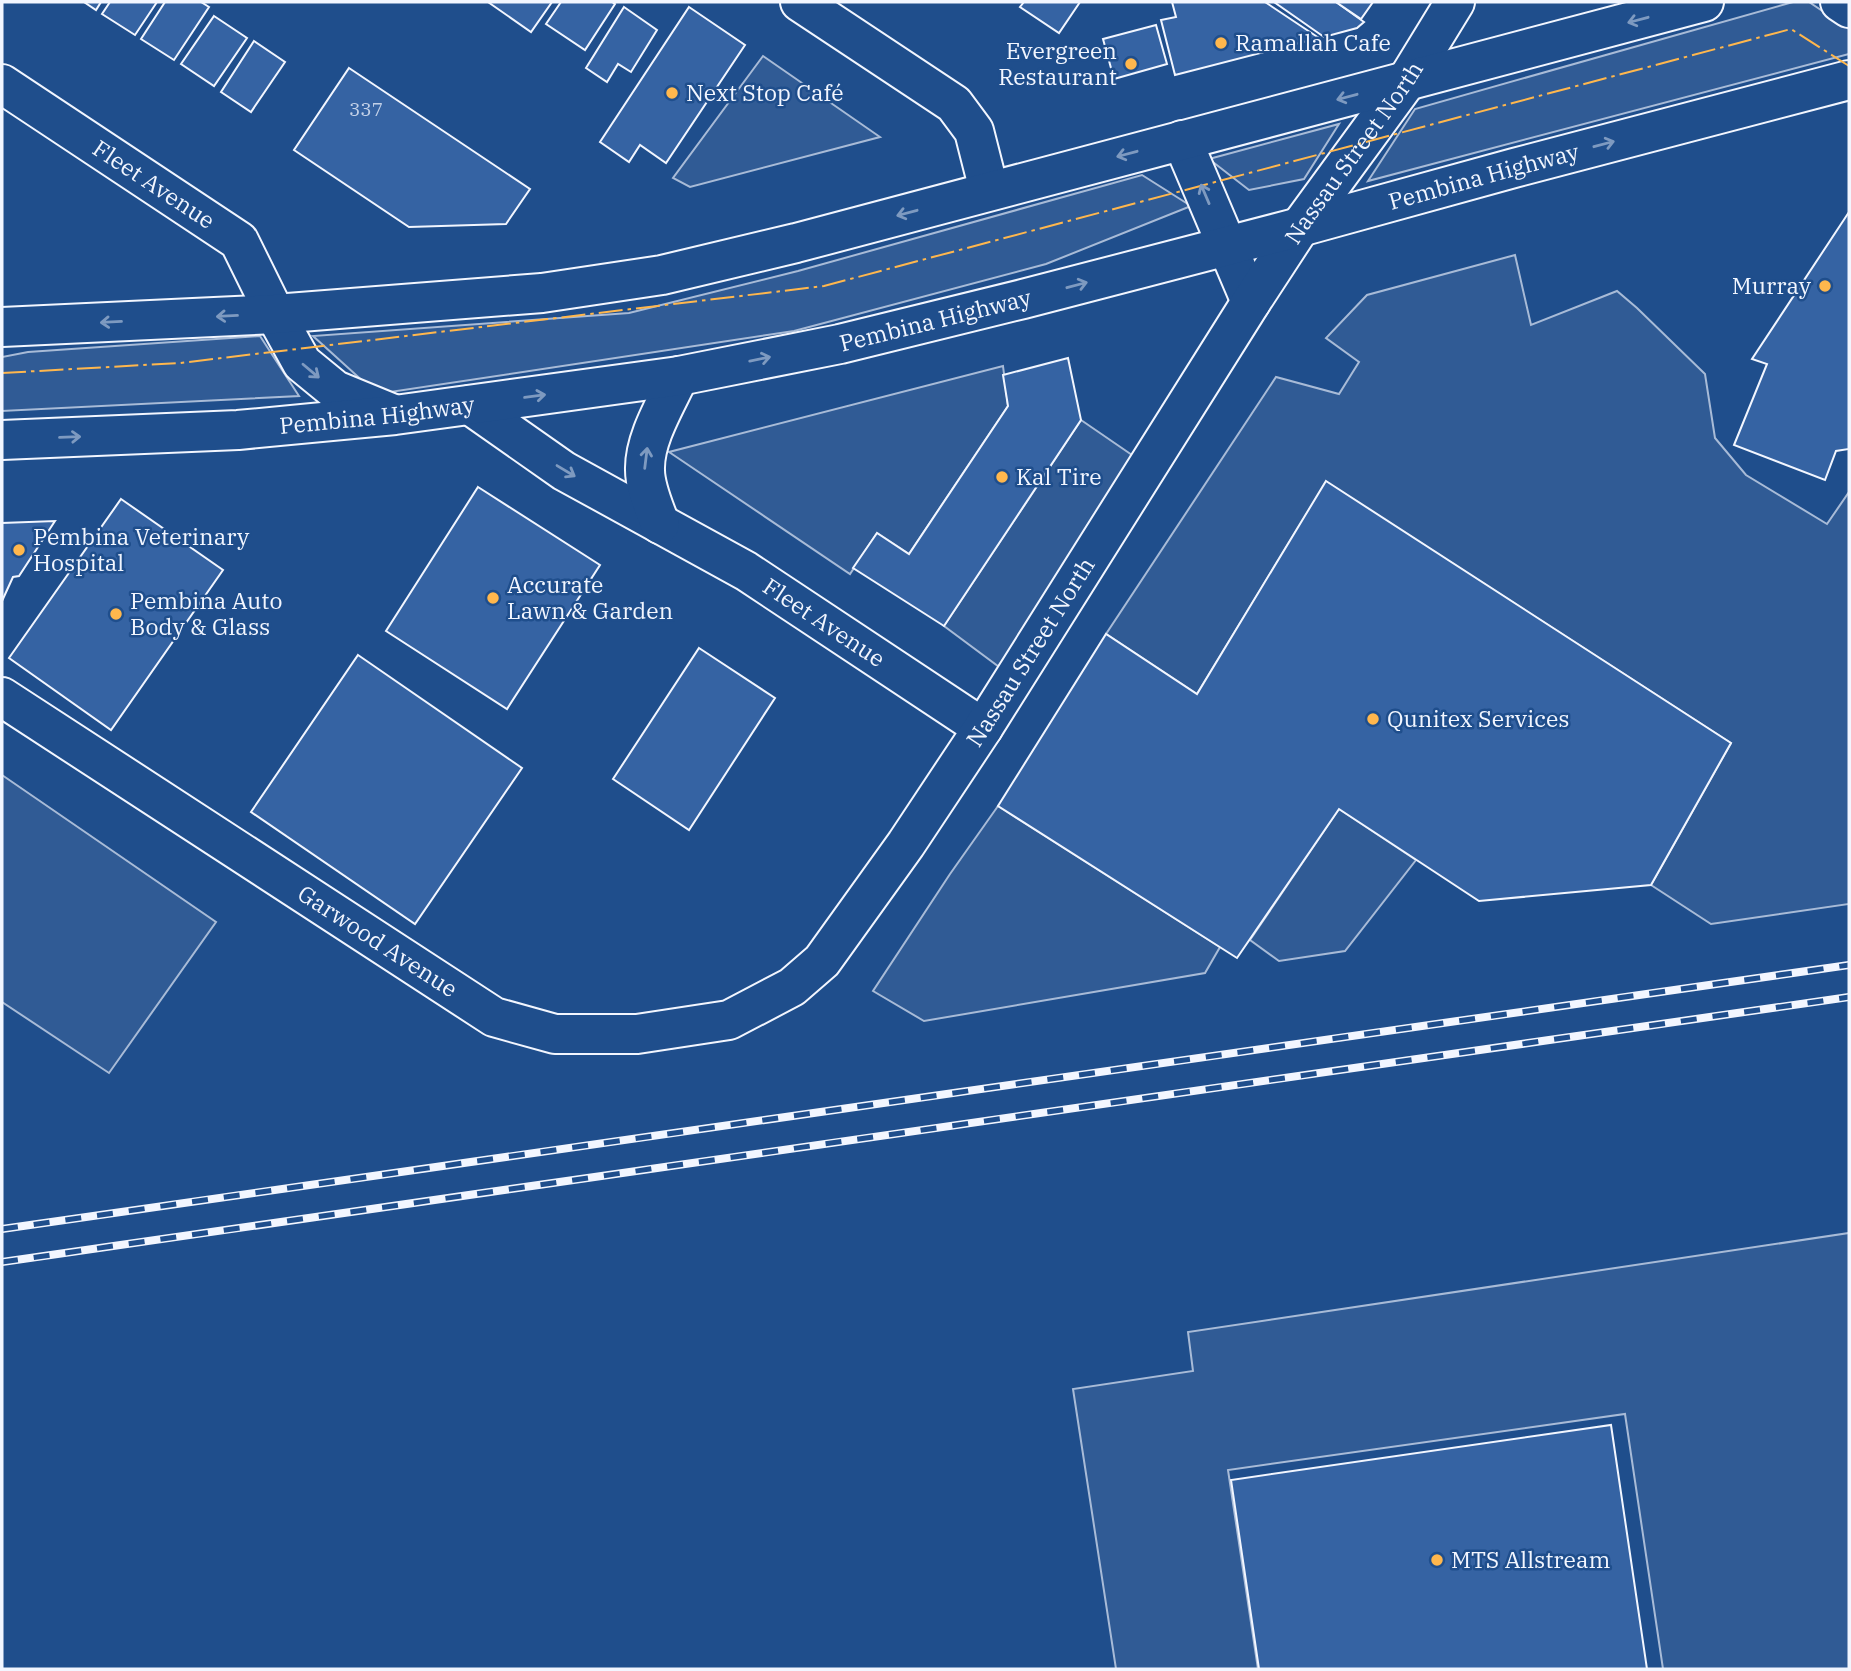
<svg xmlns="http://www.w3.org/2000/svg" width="1851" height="1671" font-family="'IBM Plex Serif',serif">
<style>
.built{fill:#305b95;stroke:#a8bbd7;stroke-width:2}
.building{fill:#3563a3;stroke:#f2f6ff;stroke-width:2}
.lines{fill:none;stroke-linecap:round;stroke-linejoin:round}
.street-casing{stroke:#f2f6ff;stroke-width:42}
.primary-casing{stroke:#f2f6ff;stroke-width:42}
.street{stroke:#1f4e8c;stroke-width:38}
.primary{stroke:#1f4e8c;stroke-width:38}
.rail-casing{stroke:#f2f6ff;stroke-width:8}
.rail{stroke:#1f4e8c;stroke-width:5;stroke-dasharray:16;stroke-linecap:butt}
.power{stroke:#ffb74d;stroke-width:2;stroke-dasharray:24 5 3.5 5;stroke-linecap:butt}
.oneway{stroke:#7e9ac0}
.poi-dot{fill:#ffb74d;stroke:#1f4e8c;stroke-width:2.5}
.labels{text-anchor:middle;stroke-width:5;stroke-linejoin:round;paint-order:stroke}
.number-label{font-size:19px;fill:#c3d1e8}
.poi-label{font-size:23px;fill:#f2f6ff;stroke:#1f4e8c;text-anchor:start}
.street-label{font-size:23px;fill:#f2f6ff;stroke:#1f4e8c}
</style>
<rect width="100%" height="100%" fill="#1f4e8c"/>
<g class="built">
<polygon points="1793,2 1809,2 1849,29 1849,54 1368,181 1415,109"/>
<polygon points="763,56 880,137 690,187 673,178"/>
<polygon points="1339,124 1304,179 1249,190 1209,159"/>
<polygon points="1142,175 1191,206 1046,264 794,331 377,394 313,336 629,313 798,271"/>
<polygon points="1515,255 1531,325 1617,291 1637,308 1705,374 1715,438 1746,475 1827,524 1849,492 1849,904 1711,924 1651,885 1731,743 1326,482 1197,694 1106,634 1276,377 1339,394 1359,362 1326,338 1367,295"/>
<polygon points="260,336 299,396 2,411 2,357 28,352"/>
<polygon points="1003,366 1008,406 909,554 877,533 850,574 669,452"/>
<polygon points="1081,420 1148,466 1014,678 944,626"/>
<polygon points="2,775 216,922 109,1073 2,1002"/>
<polygon points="998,806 1220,947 1205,973 924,1021 873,991 950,874"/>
<polygon points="1339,809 1416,860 1345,951 1279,961 1250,940"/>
<polygon points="1849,1233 1849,1669 1663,1669 1625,1414 1228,1470 1258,1669 1116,1669 1073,1389 1193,1371 1188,1332"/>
</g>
<g class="building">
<polygon points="84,2 101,2 96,10"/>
<polygon points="110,2 157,2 135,35 102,14"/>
<polygon points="165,2 201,2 209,7 174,60 141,39"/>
<polygon points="488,2 552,2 531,32"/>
<polygon points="561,2 612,2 615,4 585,50 546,24"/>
<polygon points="1024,2 1080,2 1059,33 1020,7"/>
<polygon points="1172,2 1265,2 1319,38 1175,75 1161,20 1176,17"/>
<polygon points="1274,2 1336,2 1364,22 1357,28 1324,37"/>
<polygon points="1336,2 1373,2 1361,19"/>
<polygon points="624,7 657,30 631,72 618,64 607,82 586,68"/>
<polygon points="689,7 745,45 666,163 640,145 629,162 600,142"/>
<polygon points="214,16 247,38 214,86 181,64"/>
<polygon points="1156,25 1167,64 1114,79 1103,39"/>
<polygon points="254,41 285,62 251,112 221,92"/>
<polygon points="349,68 530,189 506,224 409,227 294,150"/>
<polygon points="1849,212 1849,449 1836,451 1825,480 1734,445 1767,364 1752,359"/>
<polygon points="1068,358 1081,420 944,626 853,568 877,533 909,554 1008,406 1003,375"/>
<polygon points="1326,481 1731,743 1651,885 1479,901 1339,809 1237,958 998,806 1106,634 1197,694"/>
<polygon points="478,487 600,565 507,709 386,631"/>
<polygon points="121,499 223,570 111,730 9,658"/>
<polygon points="55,521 19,576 13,577 2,601 2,523"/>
<polygon points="699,648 775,698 689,830 613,779"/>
<polygon points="358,655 522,768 415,924 251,812"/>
<polygon points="1611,1425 1647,1669 1259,1669 1231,1480"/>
</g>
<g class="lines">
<defs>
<g id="street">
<polyline points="800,2 954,104 974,131 989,190"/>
<polyline points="1840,2 1849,8"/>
<path id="s1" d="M2 84 239 241 275 314"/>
<polyline points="1182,140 1251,302"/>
<path id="s2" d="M470 405 564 471 746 571 983 728"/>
<path d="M660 524C654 507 645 488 645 470 644 439 666 404 679 376"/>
<path id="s3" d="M2 697 494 1017 555 1034H637L729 1020 792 987 822 961 906 844 983 728 1251 302 1300 227 1406 82 1455 2"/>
</g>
<g id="primary">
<polyline points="275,314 302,363 335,390 391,413"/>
<polyline points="2,327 275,314 542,293 662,275 796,243 1704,2"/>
<path id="s4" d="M2 440 238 430 395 415 679 376 840 344 1023 299 1300 227 1514 168 1849 80"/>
</g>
</defs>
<use href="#street" class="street-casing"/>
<use href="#primary" class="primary-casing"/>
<use href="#street" class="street"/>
<use href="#primary" class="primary"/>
<defs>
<g id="rail">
<polyline points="2,1229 1849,965"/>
<polyline points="2,1262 1849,997"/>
</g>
</defs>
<use href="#rail" class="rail-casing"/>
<use href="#rail" class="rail"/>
<polyline class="power" points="2,373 180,363 824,286 1791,29 1849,66"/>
</g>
<defs><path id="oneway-shaft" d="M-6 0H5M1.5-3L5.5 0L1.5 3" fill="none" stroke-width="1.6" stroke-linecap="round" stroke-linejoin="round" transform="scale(1.75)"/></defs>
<g class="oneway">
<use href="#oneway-shaft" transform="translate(1638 20) rotate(165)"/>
<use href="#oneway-shaft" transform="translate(1347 97) rotate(165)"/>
<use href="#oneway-shaft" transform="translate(1604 144) rotate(-15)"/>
<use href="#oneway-shaft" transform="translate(1127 154) rotate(165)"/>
<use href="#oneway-shaft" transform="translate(1205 194) rotate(-113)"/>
<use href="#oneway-shaft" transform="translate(907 213) rotate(165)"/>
<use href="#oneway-shaft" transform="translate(1077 285) rotate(-15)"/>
<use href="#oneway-shaft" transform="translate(227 316) rotate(177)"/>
<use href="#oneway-shaft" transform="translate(111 322) rotate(177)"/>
<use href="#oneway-shaft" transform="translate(760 359) rotate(-12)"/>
<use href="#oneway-shaft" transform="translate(311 371) rotate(40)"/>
<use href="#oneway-shaft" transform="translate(535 396) rotate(-8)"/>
<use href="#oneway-shaft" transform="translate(70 437) rotate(-2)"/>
<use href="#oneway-shaft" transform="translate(646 458) rotate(-83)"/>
<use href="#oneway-shaft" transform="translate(566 471) rotate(31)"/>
</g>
<g class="poi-dot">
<circle cx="1221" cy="43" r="7"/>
<circle cx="1131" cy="64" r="7"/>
<circle cx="672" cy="93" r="7"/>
<circle cx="1825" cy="286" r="7"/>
<circle cx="1002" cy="477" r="7"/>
<circle cx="19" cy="550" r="7"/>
<circle cx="493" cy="598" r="7"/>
<circle cx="116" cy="614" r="7"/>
<circle cx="1373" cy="719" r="7"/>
<circle cx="1437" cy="1560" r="7"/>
</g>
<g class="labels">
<g class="number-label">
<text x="366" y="116">337</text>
</g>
<g class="poi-label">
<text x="1235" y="51">Ramallah Cafe</text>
<text x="1117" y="59" text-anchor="end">Evergreen<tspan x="1117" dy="26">Restaurant</tspan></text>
<text x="686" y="101">Next Stop Café</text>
<text x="1811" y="294" text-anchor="end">Murray</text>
<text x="1016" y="485">Kal Tire</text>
<text x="33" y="545">Pembina Veterinary<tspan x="33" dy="26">Hospital</tspan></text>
<text x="507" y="593">Accurate<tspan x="507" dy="26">Lawn &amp; Garden</tspan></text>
<text x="130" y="609">Pembina Auto<tspan x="130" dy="26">Body &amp; Glass</tspan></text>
<text x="1387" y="727">Qunitex Services</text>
<text x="1451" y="1568">MTS Allstream</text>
</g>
<g class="street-label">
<text dy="8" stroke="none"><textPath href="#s3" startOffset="1904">Nassau Street North</textPath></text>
<text dy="8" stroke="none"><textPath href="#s4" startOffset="1510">Pembina Highway</textPath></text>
<text dy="8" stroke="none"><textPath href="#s1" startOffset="182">Fleet Avenue</textPath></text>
<text dy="8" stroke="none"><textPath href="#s4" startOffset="943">Pembina Highway</textPath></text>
<text dy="8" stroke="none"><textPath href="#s4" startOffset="376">Pembina Highway</textPath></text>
<text dy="8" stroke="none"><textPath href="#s2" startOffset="416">Fleet Avenue</textPath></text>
<text dy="8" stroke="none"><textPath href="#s3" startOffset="1309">Nassau Street North</textPath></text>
<text dy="8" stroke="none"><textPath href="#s3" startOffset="448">Garwood Avenue</textPath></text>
</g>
</g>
<rect width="1851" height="1671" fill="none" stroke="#f2f6ff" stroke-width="7"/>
</svg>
